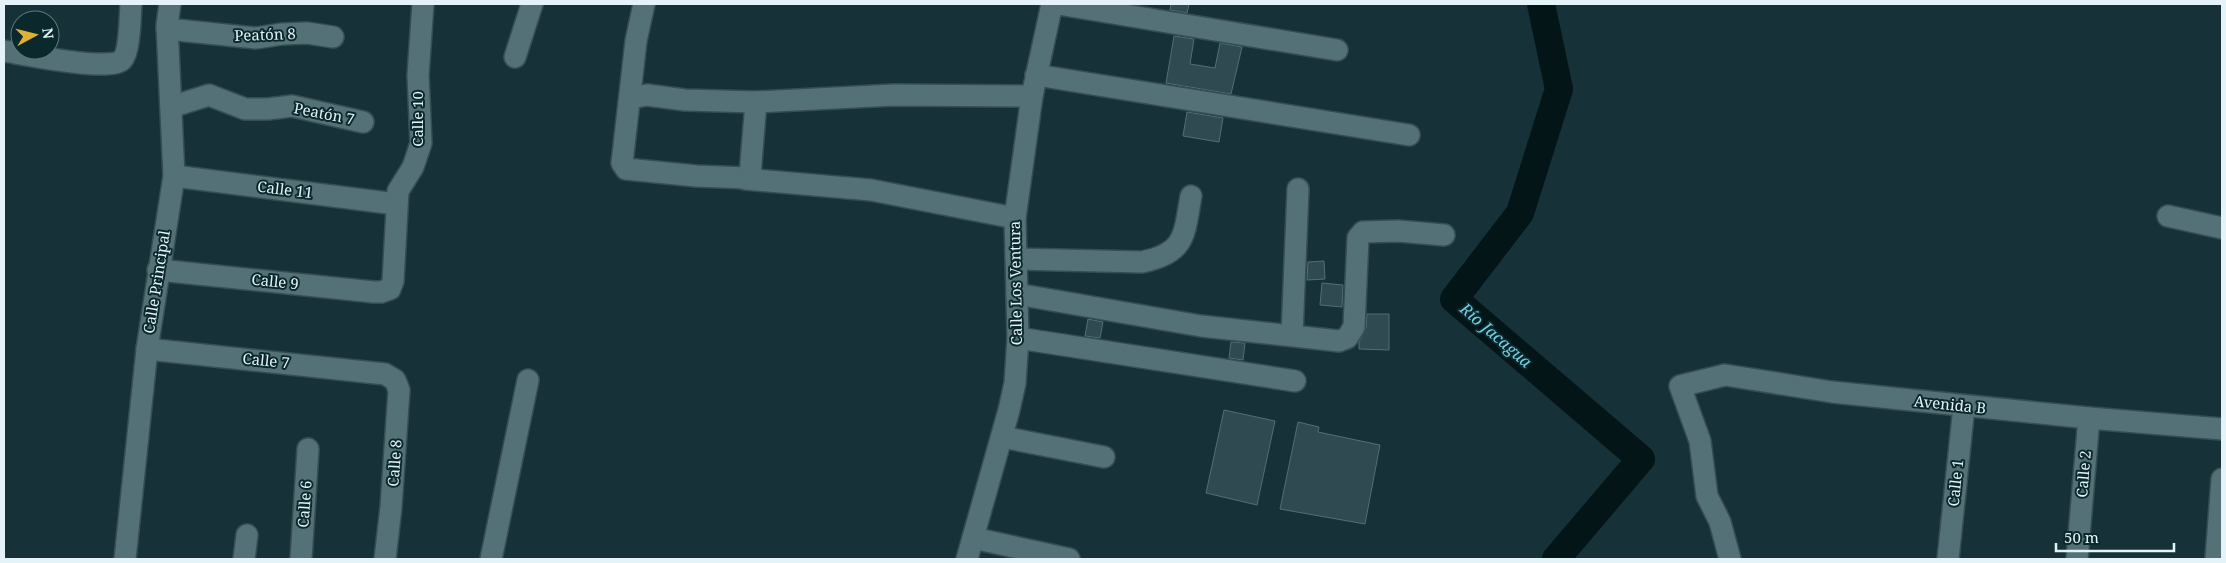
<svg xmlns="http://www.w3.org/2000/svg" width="2226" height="563" font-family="'Noto Serif',serif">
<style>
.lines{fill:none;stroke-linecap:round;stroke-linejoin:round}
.river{stroke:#041518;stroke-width:28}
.building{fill:#2f4b51;stroke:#526f75}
.minor-casing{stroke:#364d53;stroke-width:24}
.minor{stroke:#537177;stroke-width:21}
.labels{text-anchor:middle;stroke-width:4;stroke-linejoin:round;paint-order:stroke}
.street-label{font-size:15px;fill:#e3f3f7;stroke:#0b282d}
.water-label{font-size:16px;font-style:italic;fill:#74d2e5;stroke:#0b282d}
</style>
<rect width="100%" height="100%" fill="#163238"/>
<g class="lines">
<polyline class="river" points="1541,4 1559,89 1520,213 1454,299 1641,459 1556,559"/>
</g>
<g class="building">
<polygon points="1171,4 1189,4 1187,13 1170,10"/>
<polygon points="1174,36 1194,39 1190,64 1215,68 1220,43 1242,47 1231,94 1166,83"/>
<polygon points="1187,112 1223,118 1219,142 1183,136"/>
<polygon points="1324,261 1325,279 1307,280 1308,262"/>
<polygon points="1322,283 1343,285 1342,307 1320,305"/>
<polygon points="1367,314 1389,314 1389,350 1359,349 1359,342 1366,328"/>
<polygon points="1088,319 1103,322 1100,338 1085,336"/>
<polygon points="1231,342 1245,343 1243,360 1229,358"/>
<polygon points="1224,410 1275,421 1257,505 1206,493"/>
<polygon points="1298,422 1319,427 1318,432 1380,445 1365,524 1280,509"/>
</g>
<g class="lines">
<defs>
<g id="minor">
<polyline points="644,4 636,41 622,163 626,169 696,176 747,178 750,175 756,102"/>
<polyline points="1058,4 1337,50"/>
<polyline points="167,29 256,38 282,34 307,33 333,37"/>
<path d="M4 51C23 54 110 72 122 60 130 52 130 17 131 4"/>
<polyline points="515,57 532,4"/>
<polyline points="1036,75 1409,135"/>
<polyline points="631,98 647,95 685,100 756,102 894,95 1032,96"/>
<polyline points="171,107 209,95 245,109 268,109 292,106 363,122"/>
<polyline points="174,176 396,204"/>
<polyline points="745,179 871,190 1015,218"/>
<polyline points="2168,216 2222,228"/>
<path d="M1016 259 1142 262C1186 253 1184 235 1191 196"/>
<polyline points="158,270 374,292 381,292 390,289 393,281 398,191 413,167 421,143 418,75 423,4"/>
<polyline points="1017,294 1201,326 1339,341 1347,338 1354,327 1358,238 1363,232 1398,231 1444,235"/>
<polyline points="1292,335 1298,189"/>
<polyline points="1018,338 1295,381"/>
<polyline points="147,349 385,374 395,380 399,390 391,507 385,559"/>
<polyline points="1002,437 1104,457"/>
<polyline points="973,538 1069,559"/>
<polyline points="125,559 147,349 174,176 167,25 170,4"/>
<polyline points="244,559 247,535"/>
<polyline points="301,559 308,449"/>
<polyline points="491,559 528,380"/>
<polyline points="967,559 1009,410 1015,383 1018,338 1015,218 1032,96 1052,4"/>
<polyline points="1730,559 1720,522 1707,496 1700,441 1680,386 1725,375 1832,392 2089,418 2222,429"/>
<polyline points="1948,559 1964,406"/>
<polyline points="2077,559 2089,418"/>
<polyline points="2216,559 2222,479"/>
</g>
</defs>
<use href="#minor" class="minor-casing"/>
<use href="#minor" class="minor"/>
</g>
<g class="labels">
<g class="street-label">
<text transform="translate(265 35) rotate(-2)" y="5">Peatón 8</text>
<text transform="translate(324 114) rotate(11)" y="5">Peatón 7</text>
<text transform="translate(418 119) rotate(-90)" y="5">Calle 10</text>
<text transform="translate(285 190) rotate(7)" y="5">Calle 11</text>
<text transform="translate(157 282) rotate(-81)" y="5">Calle Principal</text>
<text transform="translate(275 282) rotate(6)" y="5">Calle 9</text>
<text transform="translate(1016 283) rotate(-91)" y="5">Calle Los Ventura</text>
<text transform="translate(266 361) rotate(6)" y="5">Calle 7</text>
<text transform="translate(1950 405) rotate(6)" y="5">Avenida B</text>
<text transform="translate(395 463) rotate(-86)" y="5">Calle 8</text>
<text transform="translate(2084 474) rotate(-85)" y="5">Calle 2</text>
<text transform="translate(1956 483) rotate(-84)" y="5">Calle 1</text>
<text transform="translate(305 504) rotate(-86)" y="5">Calle 6</text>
</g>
<g class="water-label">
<text transform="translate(1496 335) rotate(41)" y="6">Río Jacagua</text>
</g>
</g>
<rect width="2226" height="563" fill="none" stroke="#e3f3f7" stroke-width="10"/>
<g transform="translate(35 35) rotate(83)"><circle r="24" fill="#0b282d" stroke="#61797e"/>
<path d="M0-4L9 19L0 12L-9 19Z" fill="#ddb133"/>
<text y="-8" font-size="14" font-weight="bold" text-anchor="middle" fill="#e3f3f7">N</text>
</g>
<path d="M2056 543v8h118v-8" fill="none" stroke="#e3f3f7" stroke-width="2.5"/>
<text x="2064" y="543" font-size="15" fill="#e3f3f7" stroke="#0b282d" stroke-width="4" paint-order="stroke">50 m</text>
</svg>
